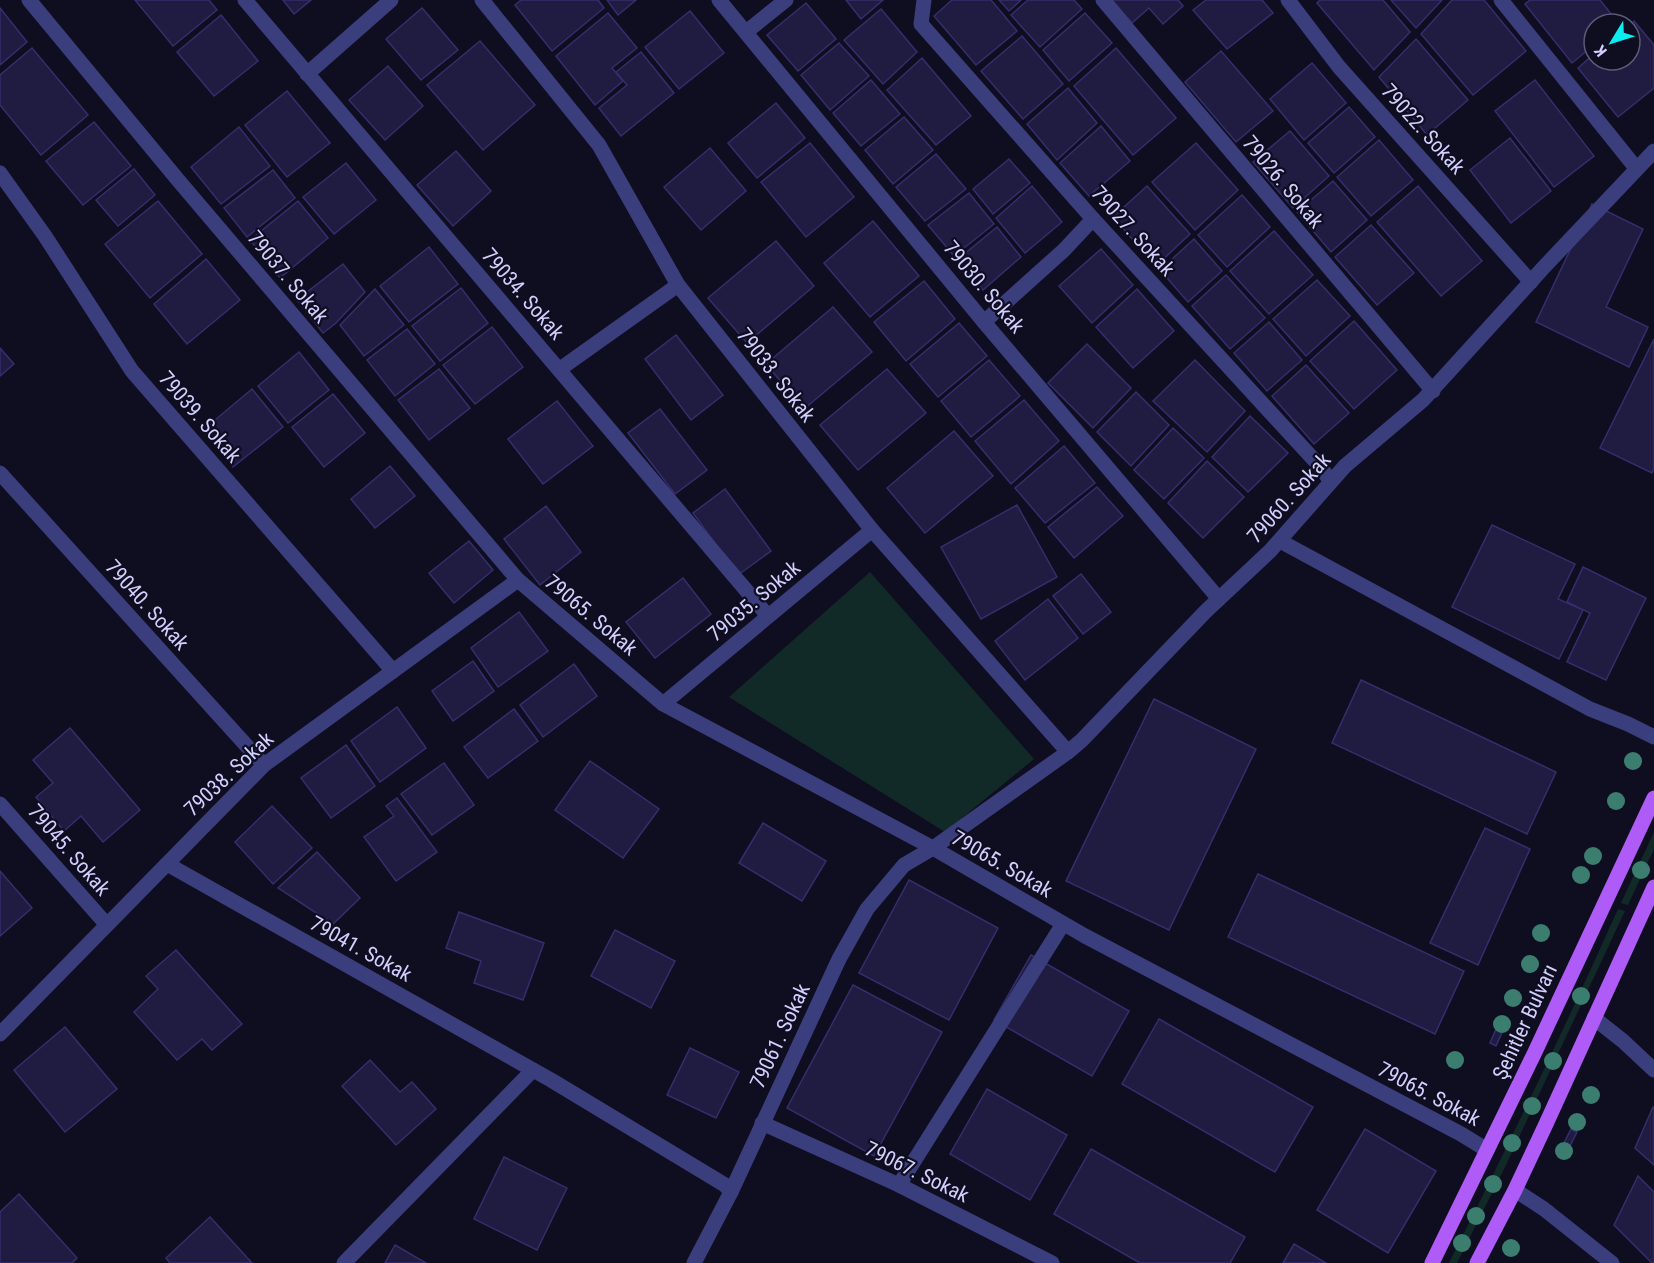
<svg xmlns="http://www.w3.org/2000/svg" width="1654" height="1263" font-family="'Roboto Condensed',sans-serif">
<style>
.green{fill:#112a27}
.building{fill:#1f1b41;stroke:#342e6c;stroke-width:1.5}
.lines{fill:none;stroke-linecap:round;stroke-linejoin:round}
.street{stroke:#3b3e7d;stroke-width:15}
.primary{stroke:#af5bf8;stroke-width:15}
.tree{fill:#3b7e6f}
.labels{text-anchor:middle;stroke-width:4.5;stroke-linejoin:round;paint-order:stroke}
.street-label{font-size:21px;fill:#d0cffd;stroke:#0f0e20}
</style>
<rect width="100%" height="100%" fill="#0f0e20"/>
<g class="green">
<polygon points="870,572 1034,759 945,832 729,697"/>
<polygon points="1654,832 1654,849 1628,905 1621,903"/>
<path d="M1618 909 1625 911 1505 1167 1457 1263H1449C1508 1146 1565 1028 1618 909Z"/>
</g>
<g class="building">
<polygon points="135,0 209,0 217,10 173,46"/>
<polygon points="283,0 311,0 294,14"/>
<polygon points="521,0 598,0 604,8 552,51 515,5"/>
<polygon points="607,0 636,0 618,15"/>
<polygon points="846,0 883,0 861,19"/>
<polygon points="952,0 991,0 1017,31 976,65 934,16"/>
<polygon points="999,0 1021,0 1009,11"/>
<polygon points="1028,0 1074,0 1082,9 1040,47 1011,15"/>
<polygon points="1112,0 1178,0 1183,6 1163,24 1149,8 1132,23"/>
<polygon points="1206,0 1262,0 1273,13 1227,49 1193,10"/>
<polygon points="1320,0 1383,0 1410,32 1374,70 1317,3"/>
<polygon points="1391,0 1442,0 1416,28"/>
<polygon points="1452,0 1484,0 1526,51 1473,95 1421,34"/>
<polygon points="1530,0 1600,0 1619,24 1594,24 1594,45 1572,63 1525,4"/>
<polygon points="806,3 836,39 798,71 767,35"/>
<polygon points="0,8 27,42 0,65"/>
<polygon points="422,8 458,50 421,80 386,39"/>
<polygon points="881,9 917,52 883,84 844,40"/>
<polygon points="690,11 724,53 679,89 645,47"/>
<polygon points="608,13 637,48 612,68 623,81 595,105 556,56"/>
<polygon points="1085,13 1112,43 1069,81 1043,50"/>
<polygon points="221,15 258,61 214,96 177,52"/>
<polygon points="1634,21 1654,45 1654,88 1618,117 1578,68 1594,54 1594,60 1630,60 1630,25"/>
<polygon points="1022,36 1063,84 1023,119 981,71"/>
<polygon points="1416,39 1468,100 1427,135 1379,77"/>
<polygon points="480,41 535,105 483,150 427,85"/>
<polygon points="839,43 869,76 830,110 801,75"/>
<polygon points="32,48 88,115 41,155 0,105 0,75"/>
<polygon points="1116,48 1176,118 1133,155 1074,86"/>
<polygon points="1221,51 1273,111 1236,142 1185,82"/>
<polygon points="641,52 674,93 621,136 599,108 627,85 616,72"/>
<polygon points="922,58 971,116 936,145 887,90"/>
<polygon points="1312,63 1346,103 1304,140 1270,99"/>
<polygon points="388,66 423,106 385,140 349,100"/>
<polygon points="871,80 900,114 861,146 833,113"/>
<polygon points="1535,80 1594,156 1554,187 1495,111"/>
<polygon points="1068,88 1097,123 1057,160 1027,124"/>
<polygon points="287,91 330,143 287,177 245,125"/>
<polygon points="776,103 805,138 757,178 728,143"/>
<polygon points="1349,107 1375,137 1334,173 1308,143"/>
<polygon points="904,117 933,150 893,184 865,150"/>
<polygon points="94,122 131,166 83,205 46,161"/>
<polygon points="1101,126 1130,161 1089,196 1060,163"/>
<polygon points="239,127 270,166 221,204 191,167"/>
<polygon points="1290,131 1329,176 1293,208 1253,162"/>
<polygon points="1510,138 1551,191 1511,223 1470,170"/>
<polygon points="1379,140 1413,180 1371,216 1337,177"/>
<polygon points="810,143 854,197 806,237 761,182"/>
<polygon points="1196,143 1238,190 1195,230 1152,182"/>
<polygon points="710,148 746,191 701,230 664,187"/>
<polygon points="456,151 491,191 453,226 417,185"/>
<polygon points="936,154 966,189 925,221 896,187"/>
<polygon points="1009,159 1030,183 993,214 973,189"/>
<polygon points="346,163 376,200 334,234 303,197"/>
<polygon points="134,169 155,195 118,226 96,200"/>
<polygon points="273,170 295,198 247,237 224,208"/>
<polygon points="1333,181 1367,220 1331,252 1297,212"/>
<polygon points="1032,186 1062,222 1025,253 996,218"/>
<polygon points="1147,186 1190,234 1156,266 1113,217"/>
<polygon points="1418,186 1482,261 1441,296 1377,222"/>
<polygon points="969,193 994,224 954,256 928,225"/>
<polygon points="1242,195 1270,227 1227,267 1198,235"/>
<polygon points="158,201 202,254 150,298 105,244"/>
<polygon points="298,201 328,238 280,278 250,240"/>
<polygon points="1592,204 1643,229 1606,307 1648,327 1629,367 1536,322"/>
<polygon points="873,221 919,276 870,317 824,263"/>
<polygon points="1371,225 1414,273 1377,305 1335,257"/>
<polygon points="997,227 1021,257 983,290 957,260"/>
<polygon points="1274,231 1313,275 1269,314 1230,271"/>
<polygon points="1194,239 1222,271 1188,302 1160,270"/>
<polygon points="776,241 814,286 747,343 708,298"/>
<polygon points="429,247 458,284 409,322 380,286"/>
<polygon points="1101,249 1133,285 1092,323 1059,286"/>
<polygon points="206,259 240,300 187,344 154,304"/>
<polygon points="343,264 365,292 336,323 323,333 297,300"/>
<polygon points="1226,275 1265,318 1230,349 1192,306"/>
<polygon points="1317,280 1350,316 1306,356 1273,319"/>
<polygon points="924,281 955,319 906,361 874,322"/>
<polygon points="461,288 488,323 440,361 412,326"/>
<polygon points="375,289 404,325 364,356 340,325"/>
<polygon points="1137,289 1174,331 1133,368 1096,327"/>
<polygon points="833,307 872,352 804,409 766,364"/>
<polygon points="1354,321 1397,370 1354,409 1310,361"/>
<polygon points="1269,322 1302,360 1267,391 1234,353"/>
<polygon points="959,323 987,356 938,397 910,364"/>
<polygon points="492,327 523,367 475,404 443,365"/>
<polygon points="407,329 435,364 395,396 367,360"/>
<polygon points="676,335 723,395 691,420 645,359"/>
<polygon points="1654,339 1654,468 1652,473 1600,448"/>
<polygon points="1087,344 1131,388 1093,428 1048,383"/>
<polygon points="0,348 14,364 0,376"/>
<polygon points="299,352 329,390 288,423 258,386"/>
<polygon points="989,360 1020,396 971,437 941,401"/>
<polygon points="1195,360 1245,411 1207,452 1153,401"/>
<polygon points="1306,365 1349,413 1314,444 1272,396"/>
<polygon points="439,369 470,408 429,440 398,400"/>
<polygon points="887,369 926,413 858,470 820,425"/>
<polygon points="252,389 283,427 233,467 203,430"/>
<polygon points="1136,392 1169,425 1131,466 1097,432"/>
<polygon points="333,394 365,433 324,467 292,427"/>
<polygon points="1024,400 1059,441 1011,484 975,441"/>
<polygon points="557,401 593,446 543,484 508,439"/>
<polygon points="660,409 707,470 675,494 628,433"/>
<polygon points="1250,416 1288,453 1248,492 1212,457"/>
<polygon points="1173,428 1204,458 1164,499 1134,470"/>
<polygon points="954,431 993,476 925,533 887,488"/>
<polygon points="1064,446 1095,483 1045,523 1015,488"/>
<polygon points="1207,461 1244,497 1203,538 1168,503"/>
<polygon points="390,466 415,496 375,528 351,499"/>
<polygon points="1097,487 1123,516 1074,558 1048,527"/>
<polygon points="725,489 771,551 738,575 693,513"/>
<polygon points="1017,505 1057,577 981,619 941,547"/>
<polygon points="546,506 581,552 540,585 504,539"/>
<polygon points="1492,525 1575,564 1558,599 1583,610 1559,659 1452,607"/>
<polygon points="469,541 493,570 454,603 429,573"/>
<polygon points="1583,567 1646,598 1606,680 1567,662 1590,613 1567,602"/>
<polygon points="1081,574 1111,612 1083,634 1053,596"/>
<polygon points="683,578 711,614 655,658 626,622"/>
<polygon points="1048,599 1078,638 1025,680 995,641"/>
<polygon points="519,612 548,651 498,687 471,648"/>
<polygon points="473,661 494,691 453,721 432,691"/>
<polygon points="574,664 597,696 543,737 520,705"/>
<polygon points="1361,680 1556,772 1527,834 1332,743"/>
<polygon points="1154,699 1256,749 1169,930 1066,881"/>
<polygon points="397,707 426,748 380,782 351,741"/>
<polygon points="514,709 538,741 488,778 464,747"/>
<polygon points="70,728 140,810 103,842 81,816 64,831 36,797 53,783 33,760"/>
<polygon points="346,745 375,786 331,818 301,778"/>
<polygon points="590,761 659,809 623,858 555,810"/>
<polygon points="444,763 474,805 432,835 401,794"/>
<polygon points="397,798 437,852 396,881 364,837 394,816 386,806"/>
<polygon points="272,806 312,848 273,884 235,842"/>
<polygon points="763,823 826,861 802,901 739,863"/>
<polygon points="1485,828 1530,849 1478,965 1430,943"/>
<polygon points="317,852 360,898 333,924 278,888"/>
<polygon points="0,871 32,908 0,936"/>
<polygon points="1258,874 1464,971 1435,1034 1228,937"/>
<polygon points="909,880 998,928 949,1020 859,973"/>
<polygon points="459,912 544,943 523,1000 474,983 481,961 446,948"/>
<polygon points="615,930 675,961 651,1008 591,976"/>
<polygon points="176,950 242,1024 212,1050 202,1039 177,1060 134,1012 158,989 146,976"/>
<polygon points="1031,955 1129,1011 1092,1076 994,1020"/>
<polygon points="853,985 942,1032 874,1156 787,1108"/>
<polygon points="1159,1019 1313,1107 1275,1172 1122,1084"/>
<polygon points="65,1027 117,1089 65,1132 14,1070"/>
<polygon points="1497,1027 1503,1030 1496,1046 1490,1043"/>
<polygon points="690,1048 739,1072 716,1118 667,1095"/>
<polygon points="370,1060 400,1092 412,1082 436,1109 396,1145 342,1086"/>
<polygon points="987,1089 1067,1135 1030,1200 950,1154"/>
<polygon points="1653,1107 1654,1108 1654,1165 1635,1148"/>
<polygon points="1365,1129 1436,1171 1388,1253 1317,1210"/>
<polygon points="1571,1129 1577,1132 1569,1148 1563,1145"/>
<polygon points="1091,1149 1245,1237 1230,1263 1140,1263 1054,1214"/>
<polygon points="504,1157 567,1188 537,1250 474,1219"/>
<polygon points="1638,1176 1654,1192 1654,1263 1652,1263 1614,1225"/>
<polygon points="19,1194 77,1258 72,1263 0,1263 0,1212"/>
<polygon points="210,1217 252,1263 170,1263 166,1258"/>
<polygon points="1294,1244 1326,1263 1283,1263"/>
<polygon points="395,1245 426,1263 385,1263"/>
</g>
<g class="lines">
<g class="street">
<polyline points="29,0 178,180 518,580 663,704 933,848 1085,936 1461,1134 1487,1150"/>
<polyline points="245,0 768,616"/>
<polyline points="482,0 599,145 678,285 872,530 1068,752"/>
<polyline points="719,0 984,322 1219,599"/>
<polyline points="924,0 921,24 1093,219 1316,462 1331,481"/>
<polyline points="1103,0 1433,391"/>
<polyline points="1288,0 1339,67 1531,282"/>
<polyline points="1501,0 1636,168"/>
<polyline points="746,32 786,0"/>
<polyline points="307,74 391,0"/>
<polyline points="0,173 45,236 132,371 393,671"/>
<polyline points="984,322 1064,250 1093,219"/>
<polyline points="560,369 678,285"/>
<polyline points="0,473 264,765"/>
<polyline points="1280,541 1590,709 1628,724 1654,737"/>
<polyline points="663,704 872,530"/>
<polyline points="0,804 107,925"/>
<polyline points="167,864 551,1080 725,1185 731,1192"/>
<polyline points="1594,1018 1623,1041 1654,1070"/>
<polyline points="0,1034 264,765 518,580"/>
<polyline points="762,1123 899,1185 1052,1263"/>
<polyline points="899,1185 1063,924"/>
<polyline points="1515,1190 1544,1209 1612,1263"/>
<polyline points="344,1263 533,1070"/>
<polyline points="694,1263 731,1192 839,959 867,909 904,865 933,848 1068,752 1082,740 1206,611 1270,551 1345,466 1423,400 1544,267 1654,151"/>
</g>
<g class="primary">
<polyline points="1432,1263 1534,1054 1654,798"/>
<polyline points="1477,1263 1515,1190 1546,1124 1654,887"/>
</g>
</g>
<g class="tree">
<circle cx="1633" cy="761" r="9"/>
<circle cx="1616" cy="801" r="9"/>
<circle cx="1593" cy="856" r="9"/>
<circle cx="1641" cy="870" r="9"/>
<circle cx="1581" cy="875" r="9"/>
<circle cx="1541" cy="933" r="9"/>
<circle cx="1530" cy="964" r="9"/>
<circle cx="1581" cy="996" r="9"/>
<circle cx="1513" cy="998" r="9"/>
<circle cx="1502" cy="1024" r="9"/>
<circle cx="1455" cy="1060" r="9"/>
<circle cx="1553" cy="1061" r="9"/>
<circle cx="1591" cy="1095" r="9"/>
<circle cx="1532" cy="1106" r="9"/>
<circle cx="1577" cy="1122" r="9"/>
<circle cx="1512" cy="1143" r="9"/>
<circle cx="1564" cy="1151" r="9"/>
<circle cx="1493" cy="1184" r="9"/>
<circle cx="1476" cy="1216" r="9"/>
<circle cx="1462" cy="1243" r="9"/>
<circle cx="1511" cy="1248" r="9"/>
</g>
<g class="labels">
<g class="street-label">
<text transform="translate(1423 129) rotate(48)" y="7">79022. Sokak</text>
<text transform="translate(1283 182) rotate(50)" y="7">79026. Sokak</text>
<text transform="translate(1133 231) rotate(48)" y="7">79027. Sokak</text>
<text transform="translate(288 277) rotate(50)" y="7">79037. Sokak</text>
<text transform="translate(984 287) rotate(50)" y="7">79030. Sokak</text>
<text transform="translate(523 294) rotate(49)" y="7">79034. Sokak</text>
<text transform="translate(776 375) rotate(52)" y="7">79033. Sokak</text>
<text transform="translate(200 417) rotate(49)" y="7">79039. Sokak</text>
<text transform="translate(1289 498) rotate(-48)" y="7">79060. Sokak</text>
<text transform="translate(754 601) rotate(-40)" y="7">79035. Sokak</text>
<text transform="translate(147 605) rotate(48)" y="7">79040. Sokak</text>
<text transform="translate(591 615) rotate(40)" y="7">79065. Sokak</text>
<text transform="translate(229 774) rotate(-43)" y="7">79038. Sokak</text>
<text transform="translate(69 850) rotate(49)" y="7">79045. Sokak</text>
<text transform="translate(1002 864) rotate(30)" y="7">79065. Sokak</text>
<text transform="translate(361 949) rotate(29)" y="7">79041. Sokak</text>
<text transform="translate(1525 1022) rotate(-65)" y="7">Şehitler Bulvarı</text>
<text transform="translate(780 1036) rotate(-65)" y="7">79061. Sokak</text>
<text transform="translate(1429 1094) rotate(28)" y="7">79065. Sokak</text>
<text transform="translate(917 1172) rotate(26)" y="7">79067. Sokak</text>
</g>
</g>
<g transform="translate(1612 42) rotate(232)"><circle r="28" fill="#0f0e20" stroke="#5c5b78" stroke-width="1.5"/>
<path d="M0-4.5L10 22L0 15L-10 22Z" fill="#0aecef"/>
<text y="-9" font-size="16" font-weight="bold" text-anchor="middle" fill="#d0cffd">K</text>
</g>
</svg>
